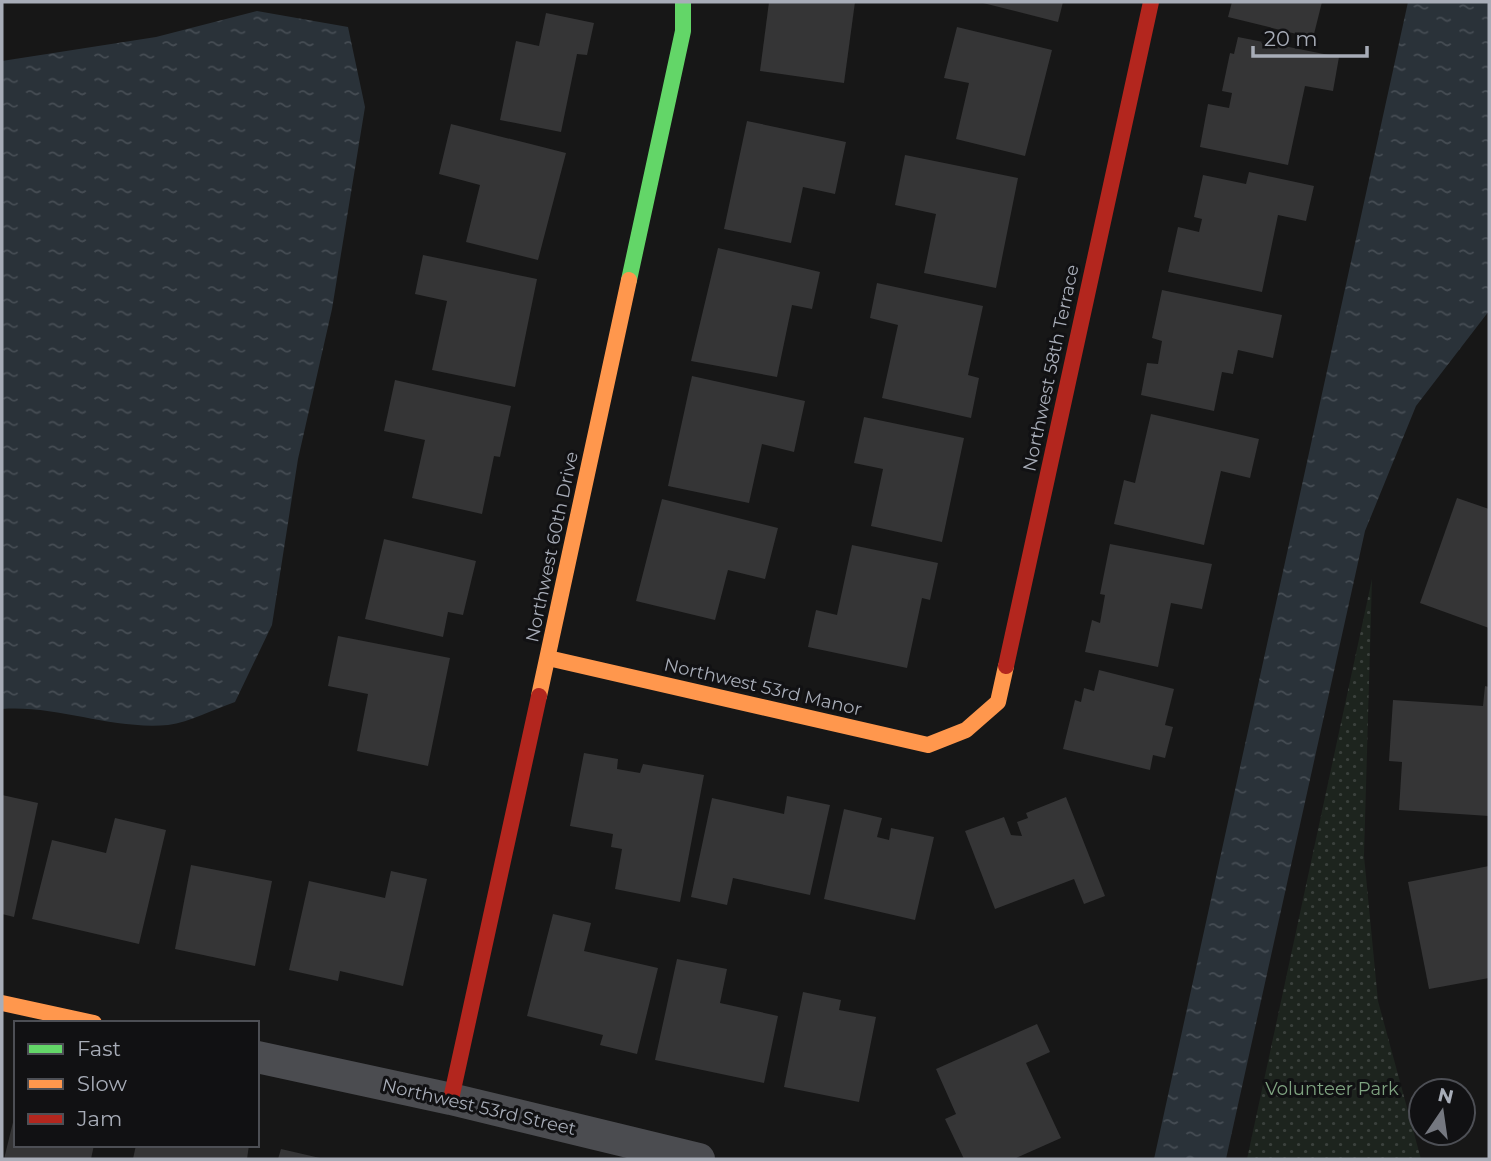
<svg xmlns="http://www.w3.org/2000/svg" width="1491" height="1161" font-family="Montserrat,sans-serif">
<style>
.park{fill:url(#park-dots)}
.water{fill:url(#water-ripples)}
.building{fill:#353536}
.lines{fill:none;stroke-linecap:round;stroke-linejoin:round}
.street{stroke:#4b4c50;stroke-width:32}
.fast{stroke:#63d668;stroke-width:16}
.slow{stroke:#ff974d;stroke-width:16}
.jam{stroke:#b3261e;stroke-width:16}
.labels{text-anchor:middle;stroke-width:6;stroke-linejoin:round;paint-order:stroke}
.street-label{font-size:18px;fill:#a8adb8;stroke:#111113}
.park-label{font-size:18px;fill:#7fa381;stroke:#111113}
</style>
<defs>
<pattern id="park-dots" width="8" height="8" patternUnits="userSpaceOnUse" patternTransform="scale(1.75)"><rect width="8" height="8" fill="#1d241e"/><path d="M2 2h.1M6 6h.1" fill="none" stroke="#3b413d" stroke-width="1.8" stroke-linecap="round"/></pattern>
<pattern id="water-ripples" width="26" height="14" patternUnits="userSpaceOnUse" patternTransform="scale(1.75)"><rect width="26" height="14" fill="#2a3239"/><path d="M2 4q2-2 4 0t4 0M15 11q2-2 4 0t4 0" fill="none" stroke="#464d54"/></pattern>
</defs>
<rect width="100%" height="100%" fill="#171717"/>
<polygon class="park" points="1372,579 1364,856 1378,1001 1421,1159 1247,1159"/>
<g class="water">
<polygon points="1408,2 1489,2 1489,311 1416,406 1365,531 1226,1159 1154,1159"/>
<path d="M257 11 348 27 365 107 332 309 298 459 272 625 235 702C214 709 190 722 168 725 111 730 58 705 2 709V61L156 37Z"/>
</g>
<g class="building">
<polygon points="769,2 855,2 844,83 760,71"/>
<polygon points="979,2 1063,2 1058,22"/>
<polygon points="1232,2 1322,2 1313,38 1228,17"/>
<polygon points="546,13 594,23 587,55 577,54 561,132 500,120 516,41 539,46"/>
<polygon points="957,27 1052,50 1025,156 956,139 969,83 944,78"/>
<polygon points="1238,37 1339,57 1333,91 1305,86 1288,165 1200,147 1208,104 1229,108 1232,93 1222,91 1230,53 1234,54"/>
<polygon points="747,121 846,142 835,194 803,187 791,243 724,229"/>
<polygon points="451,124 566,153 538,260 466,242 480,185 439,174"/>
<polygon points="905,155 1018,178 996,288 924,273 936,214 895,205"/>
<polygon points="1249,172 1314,186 1306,221 1278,215 1262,292 1168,272 1178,227 1199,232 1202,219 1194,217 1203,175 1246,184"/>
<polygon points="718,248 820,272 812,309 792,305 777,377 691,361"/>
<polygon points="423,255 537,279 515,387 432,370 447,301 415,294"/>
<polygon points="877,283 983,306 968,375 979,378 971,418 882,398 898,325 870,318"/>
<polygon points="1162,290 1282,315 1273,358 1238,350 1233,374 1222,372 1214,411 1141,395 1147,363 1158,364 1162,341 1152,338"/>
<polygon points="692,376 805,401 794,452 762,444 749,503 668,486"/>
<polygon points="395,380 511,406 500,457 494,456 482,514 412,498 425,440 384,431"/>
<polygon points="1151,414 1259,439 1250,478 1221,471 1204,545 1114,524 1124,480 1135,483"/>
<polygon points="864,417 964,438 942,542 871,526 883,469 854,463"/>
<polygon points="1457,498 1489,509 1489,628 1420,603"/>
<polygon points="662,499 778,528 765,579 728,570 715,620 636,601"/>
<polygon points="384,539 476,561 463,615 448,612 443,637 365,619"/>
<polygon points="1110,544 1212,564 1202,609 1171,603 1158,667 1085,652 1092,620 1100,623 1105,595 1100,594"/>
<polygon points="852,545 938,563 930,600 922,598 907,668 808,647 816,610 837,615"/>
<polygon points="338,636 450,658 428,766 357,751 368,694 328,686"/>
<polygon points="1099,670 1174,689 1165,725 1173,727 1165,758 1153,755 1150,770 1063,749 1075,700 1081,702 1084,688 1094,691"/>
<polygon points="1485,686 1489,687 1489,816 1399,810 1402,762 1389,761 1393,700 1483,706"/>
<polygon points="584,753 618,759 617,769 640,773 643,764 704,775 680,902 615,889 622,849 611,847 613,834 570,826"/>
<polygon points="2,795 38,803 14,917 2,914"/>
<polygon points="787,796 830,805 810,895 733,878 727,905 691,897 712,798 784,814"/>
<polygon points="1066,797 1105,896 1084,904 1074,879 995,909 965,831 1004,817 1011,835 1022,836 1017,822 1028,818 1026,813"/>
<polygon points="844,809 882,818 877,837 889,840 891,828 934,837 915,920 824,899"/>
<polygon points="115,818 166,830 139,944 32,919 52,840 106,853"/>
<polygon points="191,865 272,881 255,966 175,949"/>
<polygon points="1489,866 1489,978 1429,989 1408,882"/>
<polygon points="391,871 427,879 403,986 340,971 338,981 289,970 309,881 385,898"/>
<polygon points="553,914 591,923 584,951 658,968 637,1054 600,1045 603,1035 527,1016"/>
<polygon points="677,959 727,969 720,1003 778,1016 764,1083 655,1060"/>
<polygon points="803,992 841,1000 839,1010 876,1017 859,1102 784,1087"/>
<polygon points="1037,1024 1050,1052 1026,1063 1061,1138 1014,1159 964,1159 945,1119 956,1114 936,1069"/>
<polygon points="16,1110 16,1145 94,1145 91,1159 4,1159"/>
<polygon points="136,1145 249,1145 247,1159 133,1159"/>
<polygon points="281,1149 320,1158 320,1159 278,1159"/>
</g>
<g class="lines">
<polyline class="street" points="257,1057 451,1099 699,1159"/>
<polyline class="fast" points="629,280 683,31 683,2"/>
<g class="slow">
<polyline points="548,658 928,745 966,730 998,702 1006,666"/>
<polyline points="539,696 629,280"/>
<polyline points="2,1003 94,1023"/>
</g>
<g class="jam">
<polyline points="1006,666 1151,2"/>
<polyline points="451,1099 539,696"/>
</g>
</g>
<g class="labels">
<g class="street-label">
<text transform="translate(1051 368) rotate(-78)" y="6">Northwest 58th Terrace</text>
<text transform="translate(552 547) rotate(-78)" y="6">Northwest 60th Drive</text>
<text transform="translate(763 687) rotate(13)" y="6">Northwest 53rd Manor</text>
<text transform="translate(479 1107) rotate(13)" y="6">Northwest 53rd Street</text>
</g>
<g class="park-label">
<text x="1332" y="1095">Volunteer Park</text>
</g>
</g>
<rect width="1491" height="1161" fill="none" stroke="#a8adb8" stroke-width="7"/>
<rect x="14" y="1021" width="245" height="126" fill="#111113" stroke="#4d4f55" stroke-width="2"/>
<rect x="28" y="1044" width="35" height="10" fill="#63d668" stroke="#4d4f55" stroke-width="2"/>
<text x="77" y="1056" font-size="21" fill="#a8adb8">Fast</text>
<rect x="28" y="1079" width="35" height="10" fill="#ff974d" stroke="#4d4f55" stroke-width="2"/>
<text x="77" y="1091" font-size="21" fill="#a8adb8">Slow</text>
<rect x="28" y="1114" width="35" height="10" fill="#b3261e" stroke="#4d4f55" stroke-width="2"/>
<text x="77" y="1126" font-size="21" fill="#a8adb8">Jam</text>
<g transform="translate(1442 1112) rotate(13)"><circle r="33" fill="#111113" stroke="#4d4f55" stroke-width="2"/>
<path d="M0-5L12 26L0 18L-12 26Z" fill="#757880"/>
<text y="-10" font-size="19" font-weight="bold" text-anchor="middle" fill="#a8adb8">N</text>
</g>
<path d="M1253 46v10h114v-10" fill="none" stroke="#a8adb8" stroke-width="3.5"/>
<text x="1264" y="46" font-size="21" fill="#a8adb8" stroke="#111113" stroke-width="5" paint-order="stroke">20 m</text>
</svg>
